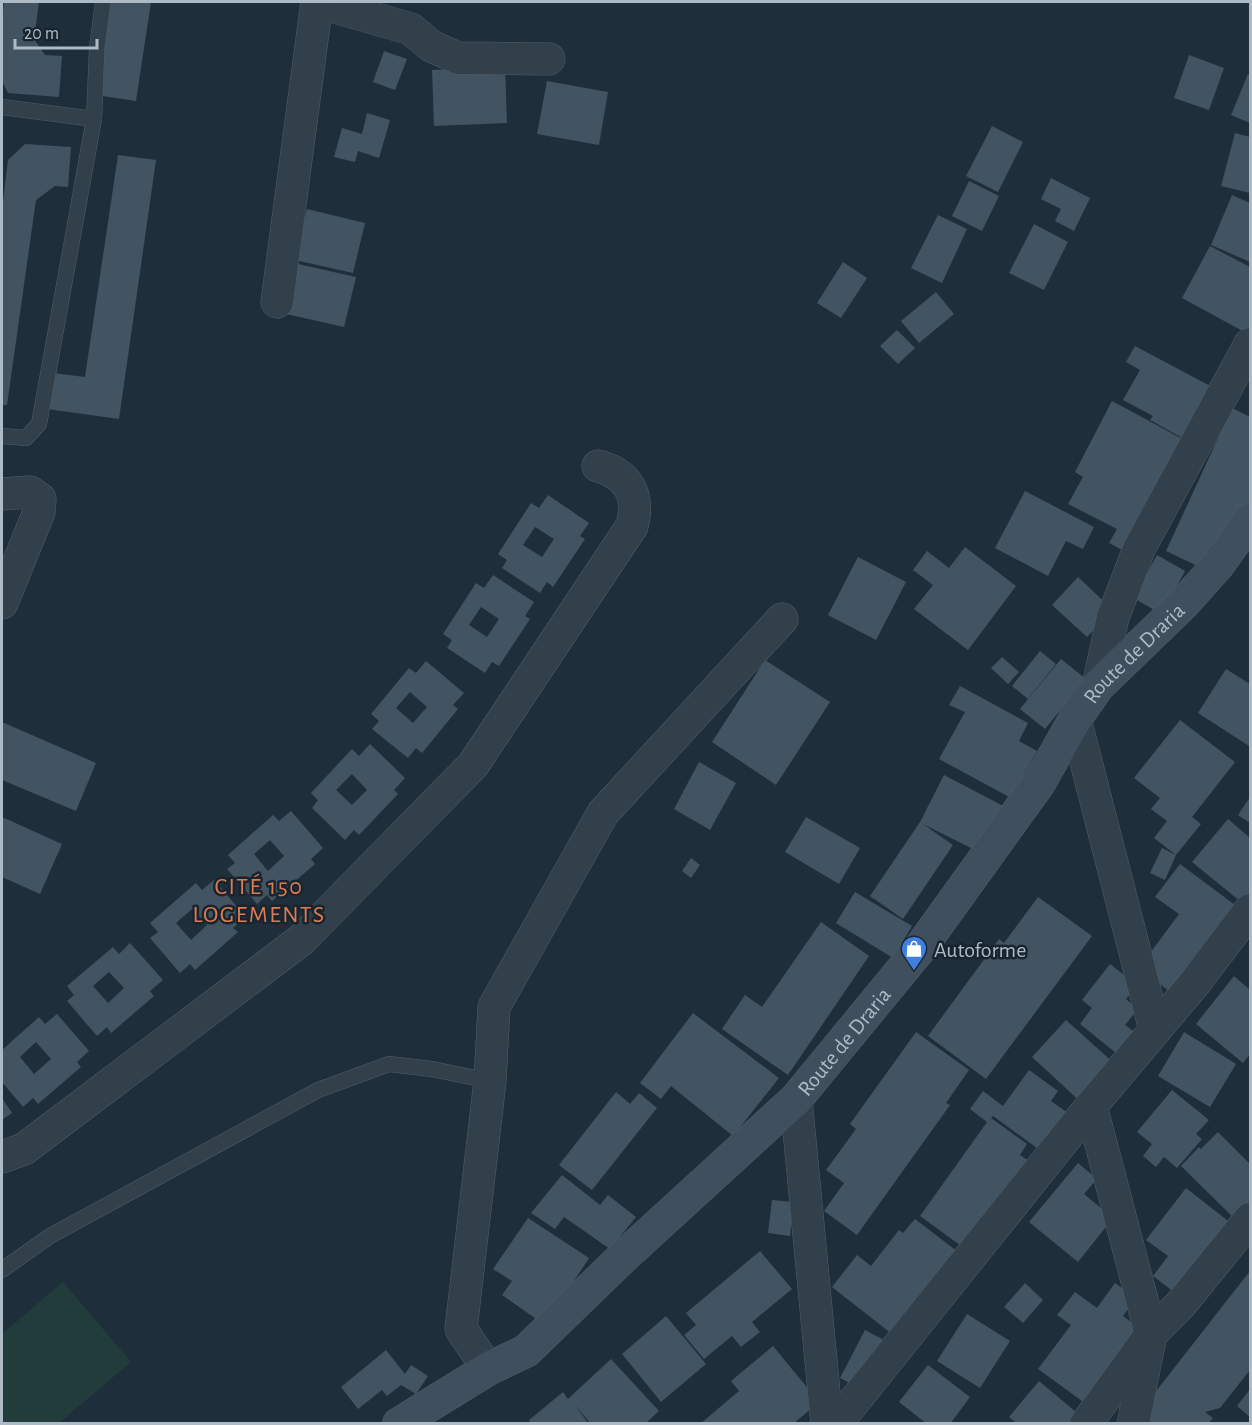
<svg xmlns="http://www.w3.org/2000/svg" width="1252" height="1425" font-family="'Alegreya Sans',sans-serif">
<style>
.green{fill:#213c3b}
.building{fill:#425462;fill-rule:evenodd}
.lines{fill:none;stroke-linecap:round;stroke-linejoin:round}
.lane-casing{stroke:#505e68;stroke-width:16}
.street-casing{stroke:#505e68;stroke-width:33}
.secondary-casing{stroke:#505e68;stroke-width:34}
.lane{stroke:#32404b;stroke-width:15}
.street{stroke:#32404b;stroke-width:32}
.secondary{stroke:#404f5e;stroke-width:33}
.labels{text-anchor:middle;stroke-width:5;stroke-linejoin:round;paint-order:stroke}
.street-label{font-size:22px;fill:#adbbc7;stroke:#18252f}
.poi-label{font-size:22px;fill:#adbbc7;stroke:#18252f;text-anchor:start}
.neighbourhood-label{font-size:24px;letter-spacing:1.5px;fill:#de7b52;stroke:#18252f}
</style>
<rect width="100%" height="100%" fill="#1f2e3b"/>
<polygon class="green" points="63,1282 131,1362 59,1423 2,1423 2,1334"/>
<g class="building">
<polygon points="4,2 39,2 34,39 45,55 62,56 59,97 8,93 2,81 2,19"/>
<polygon points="111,2 151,2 136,101 96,95"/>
<polygon points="384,51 407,59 395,90 373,82"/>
<polygon points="1189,55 1224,68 1209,110 1174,98"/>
<polygon points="505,67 507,123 434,126 432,70"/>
<polygon points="1248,74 1250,75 1250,123 1231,115"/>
<polygon points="547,81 608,92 599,145 537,134"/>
<polygon points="367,113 390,120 379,158 358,151 355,162 334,157 342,128 362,134"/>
<polygon points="992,126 1023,142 998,192 966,176"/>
<polygon points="1235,133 1250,137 1250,193 1221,186"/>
<polygon points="25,144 71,147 68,187 55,186 36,200 7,405 2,405 2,209 8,160"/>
<polygon points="118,155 156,160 119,419 47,409 53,373 85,377"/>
<polygon points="1051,178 1090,198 1074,231 1055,221 1061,209 1041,199"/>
<polygon points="969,181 999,196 982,231 952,216"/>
<polygon points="1232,195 1250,203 1250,262 1211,245"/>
<polygon points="307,209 365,223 353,273 295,260"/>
<polygon points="938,215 967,229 942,283 911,268"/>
<polygon points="1034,224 1068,242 1044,290 1009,273"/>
<polygon points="1210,246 1250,267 1250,335 1182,298"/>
<polygon points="843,262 867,278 841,318 817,303"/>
<polygon points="298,264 356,277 344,327 286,314"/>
<polygon points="936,292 954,314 919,343 901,321"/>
<polygon points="897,330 915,348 898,364 880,346"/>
<polygon points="1135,346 1216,389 1188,441 1150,420 1153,416 1123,400 1140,370 1126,362"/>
<polygon points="1112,401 1190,443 1130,554 1109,543 1117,529 1068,504 1083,477 1075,472"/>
<polygon points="1232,408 1250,417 1250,504 1244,518 1210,572 1166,551"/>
<polygon points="1025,491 1094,527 1083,549 1066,541 1048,576 995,548"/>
<path d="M548 495 589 523 580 536 585 539 553 587 547 582 540 593 502 568 507 560 498 554 531 503 539 508ZM535 527 554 539 542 557 523 545Z"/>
<polygon points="965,547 1016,586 968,650 914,609 933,585 913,570 927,551 949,568"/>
<polygon points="1157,555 1185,571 1162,614 1133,598"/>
<polygon points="858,557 906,582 876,640 828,615"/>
<path d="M493 575 534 602 525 616 530 619 499 666 492 662 485 673 447 648 452 640 443 634 476 583 484 588ZM481 607 499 619 487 637 469 625Z"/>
<polygon points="1078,577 1113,610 1087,637 1052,605"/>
<polygon points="1040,651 1056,664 1028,699 1012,686"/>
<polygon points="1002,657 1019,672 1008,684 991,668"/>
<polygon points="1061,659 1086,679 1045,729 1020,709"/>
<polygon points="765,660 830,702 776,785 712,742"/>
<path d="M426 661 464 693 453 705 458 709 422 753 416 748 408 758 372 729 379 721 371 714 409 668 416 673ZM410 692 427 707 413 723 396 708Z"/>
<polygon points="1226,669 1250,684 1249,746 1198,713"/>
<polygon points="960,686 1028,723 1019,741 1037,751 1011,798 939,759 965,712 949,705"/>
<polygon points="1180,720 1235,762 1192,817 1201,824 1176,855 1165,880 1150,873 1162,848 1176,855 1154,838 1167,821 1151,809 1160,798 1134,778"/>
<polygon points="2,722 96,763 76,811 2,780"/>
<path d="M370 744 405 778 394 790 398 794 359 835 354 830 345 840 312 808 318 800 311 793 352 749 359 756ZM352 774 367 790 352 805 336 790Z"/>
<polygon points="699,762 736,783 710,830 674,809"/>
<polygon points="944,775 1009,809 985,855 923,824 953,845 903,919 870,896 920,822"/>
<polygon points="1250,797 1250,823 1238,815"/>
<path d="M291 811 323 848 311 859 315 864 272 901 267 895 257 904 227 869 235 863 228 855 273 815 279 821ZM270 840 284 856 268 871 254 854Z"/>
<polygon points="2,817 62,844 40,894 2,877"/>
<polygon points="806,817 860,848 839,884 785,852"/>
<polygon points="1228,819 1250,838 1250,900 1246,906 1192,862"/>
<polygon points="691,858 700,865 691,878 682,871"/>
<polygon points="1180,864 1239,908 1178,998 1139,968 1179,914 1155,897"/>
<path d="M214 880 246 917 233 928 238 932 195 970 190 964 180 973 150 938 158 932 150 923 196 883 202 890ZM192 909 207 925 191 940 176 923Z"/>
<polygon points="855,892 912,926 893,958 836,923"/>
<polygon points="1038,897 1092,936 986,1079 928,1036 999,939 1004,943"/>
<polygon points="821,922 869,956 788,1075 722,1029 745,995 762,1007"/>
<path d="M130 943 163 980 150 991 154 996 111 1033 107 1027 97 1036 67 1001 74 995 67 986 113 947 119 954ZM109 972 124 988 108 1003 93 986Z"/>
<polygon points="1110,964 1137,985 1126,999 1138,1009 1125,1025 1139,1035 1121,1057 1080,1024 1092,1008 1082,1000"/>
<polygon points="1234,976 1250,990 1250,1054 1243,1063 1196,1024"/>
<polygon points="693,1013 779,1078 733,1136 671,1086 661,1099 640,1083"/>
<path d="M57 1014 89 1051 77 1062 81 1067 38 1104 33 1098 23 1107 2 1082V1050L39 1017 45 1024ZM36 1042 51 1059 34 1074 20 1057Z"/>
<polygon points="1066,1020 1117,1066 1083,1104 1032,1057"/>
<polygon points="916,1032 969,1070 946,1103 950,1105 857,1235 824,1211 844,1183 826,1170 856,1129 850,1124"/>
<polygon points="1184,1032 1236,1064 1210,1107 1158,1076"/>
<polygon points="1029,1070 1058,1091 1051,1101 1075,1118 1048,1156 993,1116 991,1118 1027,1144 1020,1155 1036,1166 971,1253 920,1216 987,1122 970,1109 983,1091 1003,1106"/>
<polygon points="1172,1090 1209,1120 1196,1134 1202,1139 1177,1168 1164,1157 1156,1167 1143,1156 1152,1144 1137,1132"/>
<polygon points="616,1092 630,1104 639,1093 657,1108 592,1190 559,1165"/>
<polygon points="2,1098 12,1113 2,1120"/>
<polygon points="1218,1132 1250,1164 1250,1212 1239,1223 1181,1166 1199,1147 1201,1149"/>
<polygon points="1078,1163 1097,1179 1084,1194 1113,1218 1078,1262 1029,1222"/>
<polygon points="562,1175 600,1205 608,1195 636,1217 610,1249 564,1217 555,1229 531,1213"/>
<polygon points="1186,1188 1232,1224 1178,1295 1153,1276 1168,1256 1146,1240"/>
<polygon points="772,1200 794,1202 790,1236 768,1233"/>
<polygon points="528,1218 589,1258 545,1325 502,1295 512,1281 493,1269"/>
<polygon points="915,1219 958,1252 897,1338 832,1287 857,1255 871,1266 899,1230 903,1233"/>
<polygon points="760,1251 792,1289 752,1322 760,1332 741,1347 732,1336 704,1359 684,1335 696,1325 686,1313"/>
<polygon points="1250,1271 1250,1370 1220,1408 1205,1412 1213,1418 1208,1424 1151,1424 1146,1404"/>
<polygon points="1025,1283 1043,1300 1023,1323 1004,1307"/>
<polygon points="1115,1283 1136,1298 1123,1316 1143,1331 1093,1409 1038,1369 1071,1325 1057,1315 1075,1292 1097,1308"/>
<polygon points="967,1314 1010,1341 980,1388 937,1361"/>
<polygon points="666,1316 706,1364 661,1402 622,1354"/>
<polygon points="865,1330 886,1341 861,1389 840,1378"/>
<polygon points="773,1346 819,1402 793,1424 700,1424 739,1391 731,1381"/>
<polygon points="386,1350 405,1374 411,1365 428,1376 416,1394 401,1385 387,1396 382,1390 358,1409 341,1387"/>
<polygon points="611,1359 659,1411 645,1424 591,1424 574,1404 589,1424 531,1424 529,1420 563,1392 568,1399"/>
<polygon points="928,1365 970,1397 950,1424 927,1424 899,1402"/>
<polygon points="1039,1381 1082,1417 1077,1424 1017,1424 1009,1417"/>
<polygon points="1250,1389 1250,1417 1237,1406"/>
</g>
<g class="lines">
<defs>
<g id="lane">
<polyline points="2,107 94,119"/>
<polyline points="2,436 26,438 39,424 94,119 97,48 103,2"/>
<polyline points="2,1270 50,1236 318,1090 389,1064 432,1069 490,1081"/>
</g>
<g id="street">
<polyline points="317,2 411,29 431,46 458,58 549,59"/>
<polyline points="277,302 317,2"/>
<polyline points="2,494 30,492 40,499 39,512 2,603"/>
<polyline points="1098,686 1113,617 1139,549 1250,344"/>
<polyline points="1075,719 1155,1030"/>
<polyline points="796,1099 827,1424"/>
<polyline points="1091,1106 1151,1334 1133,1424"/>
<path d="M2 1157 24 1149 301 940 473 765 632 526C640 496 629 474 598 466"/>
<polyline points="488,1369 461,1329 490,1081 494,1007 603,813 782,619"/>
<polyline points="836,1424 1091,1106 1194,984 1250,910"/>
<polyline points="1086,1424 1151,1334 1181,1304 1250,1219"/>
</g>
<g id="secondary">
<path id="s1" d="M399 1424 488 1369 526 1351 621 1259 796 1099 921 947 1039 783 1075 719 1098 686 1184 603 1218 565 1250 520"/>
</g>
</defs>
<use href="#lane" class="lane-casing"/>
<use href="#street" class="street-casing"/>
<use href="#secondary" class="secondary-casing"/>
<use href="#lane" class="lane"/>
<use href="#street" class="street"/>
<use href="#secondary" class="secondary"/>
</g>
<defs>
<symbol id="shop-pin" viewBox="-11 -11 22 30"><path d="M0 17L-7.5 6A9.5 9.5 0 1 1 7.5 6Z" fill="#3f7fe0" stroke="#18252f"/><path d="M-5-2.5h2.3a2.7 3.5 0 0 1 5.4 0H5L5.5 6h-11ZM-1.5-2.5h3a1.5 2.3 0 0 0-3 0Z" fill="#fff"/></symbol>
</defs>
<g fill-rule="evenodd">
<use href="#shop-pin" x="899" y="934" width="30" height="40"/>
</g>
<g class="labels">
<g class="street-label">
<text dy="8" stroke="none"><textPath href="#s1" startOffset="1077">Route de Draria</textPath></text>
<text dy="8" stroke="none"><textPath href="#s1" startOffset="591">Route de Draria</textPath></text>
</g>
<g class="poi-label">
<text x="934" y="957">Autoforme</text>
</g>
<g class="neighbourhood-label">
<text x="259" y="894">CITÉ 150<tspan x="259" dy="28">LOGEMENTS</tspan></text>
</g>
</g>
<rect width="1252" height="1425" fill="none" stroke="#adbbc7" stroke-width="6"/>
<path d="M15 39v9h82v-9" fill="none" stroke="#adbbc7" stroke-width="3"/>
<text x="24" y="39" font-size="18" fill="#adbbc7" stroke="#18252f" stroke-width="4.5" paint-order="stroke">20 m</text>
</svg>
